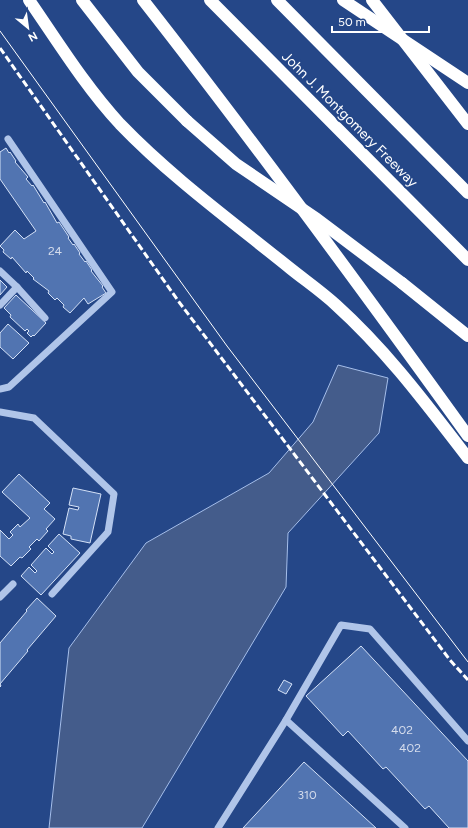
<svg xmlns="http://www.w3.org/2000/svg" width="468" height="828" font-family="Figtree,sans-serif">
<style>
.water{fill:#445c8b;stroke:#a5beea}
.building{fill:#5174b1;stroke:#d4e1f7}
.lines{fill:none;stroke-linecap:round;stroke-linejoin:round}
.minor{stroke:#b0c5e9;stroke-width:7}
.highway{stroke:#fff;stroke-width:12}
.tram{stroke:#fff;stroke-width:1}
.rail{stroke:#fff;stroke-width:3;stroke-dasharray:7 3;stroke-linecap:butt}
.highway-bridge{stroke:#fff;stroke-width:12}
.labels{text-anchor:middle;stroke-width:4;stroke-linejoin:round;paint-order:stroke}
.number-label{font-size:12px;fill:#d4dcec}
.street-label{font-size:14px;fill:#fff;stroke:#254788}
</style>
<rect width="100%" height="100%" fill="#254788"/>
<polygon class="water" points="338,365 388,378 379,433 288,533 286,587 142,828 49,828 69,648 146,543 269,473 313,422"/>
<g class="building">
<polygon points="6,148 9,153 10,152 16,161 15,162 28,177 26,179 32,186 33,185 44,203 45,202 57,223 59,222 69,237 68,238 73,245 74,244 80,253 79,254 85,262 86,261 92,270 91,271 103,286 102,287 106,293 88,304 84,298 70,313 63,307 64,305 57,298 55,300 48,293 49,291 33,279 34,278 27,271 26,273 12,257 11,259 3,252 4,250 0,246 15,230 24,239 36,231 0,179 0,152"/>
<polygon points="0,280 7,287 0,295"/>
<polygon points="16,295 46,323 34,336 33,335 31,337 27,333 29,331 27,329 25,331 10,317 11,315 4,308"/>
<polygon points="8,324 29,343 13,359 0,347 0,333"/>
<polygon points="19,474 50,503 44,509 55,519 46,529 48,531 39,541 37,539 29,547 31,549 22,558 20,557 11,566 0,556 0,530 9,539 13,535 10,532 18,524 20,527 30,518 2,492"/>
<polygon points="73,488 101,494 90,543 71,539 71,536 63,534 69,508 78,510 79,507 69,505"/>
<polygon points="59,534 80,553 41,595 21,576 29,567 35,573 37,571 31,565 46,548 52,554 54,552 48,546"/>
<polygon points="37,598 56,616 27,650 28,651 0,684 1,686 0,687 0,643 27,611 26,610"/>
<polygon points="361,646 468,761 468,828 449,828 429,806 425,809 386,767 383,769 348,731 343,736 306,696"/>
<polygon points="284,680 292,684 286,694 278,690"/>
<polygon points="304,762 376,828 243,828"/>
</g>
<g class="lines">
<g class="minor">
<polyline points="0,271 17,287"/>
<polyline points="0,305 17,287 45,318"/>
<polyline points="0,389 9,387 112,292 8,139"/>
<polyline points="0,412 34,418 114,494 108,532 52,594"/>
<polyline points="0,597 13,584"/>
<polyline points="286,720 341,625 370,629 468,741"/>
<polyline points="218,828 286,720 405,828"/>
</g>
<g class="highway">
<path d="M29 0C58 42 85 86 120 124 172 178 233 222 291 269 306 281 322 292 336 305 387 351 427 405 468 458"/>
<polyline points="82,0 138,72 187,121"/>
<path d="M143 0C255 143 362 289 468 436"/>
<polyline points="210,0 468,260"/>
<polyline points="277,0 468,193"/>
<polyline points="343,0 468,83"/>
<polyline points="402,283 468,336"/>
</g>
<polyline class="tram" points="0,31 227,346 468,662"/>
<polyline class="rail" points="0,48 179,302 450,660 468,680"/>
<g class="highway-bridge">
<polyline points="372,0 468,124"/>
<polyline points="187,121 236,164 317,219 402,283"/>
</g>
</g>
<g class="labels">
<g class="number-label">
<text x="55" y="255">24</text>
<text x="402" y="734">402</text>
<text x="410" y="752">402</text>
<text x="307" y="799">310</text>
</g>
<g class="street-label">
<text transform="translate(350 119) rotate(45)" y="5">John J. Montgomery Freeway</text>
</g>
</g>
<g transform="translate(28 28) rotate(151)" stroke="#254788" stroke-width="3" paint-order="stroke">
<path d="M0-3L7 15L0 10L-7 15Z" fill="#ffffff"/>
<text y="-6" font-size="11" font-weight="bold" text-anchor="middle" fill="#ffffff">N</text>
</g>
<path d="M332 26v6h97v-6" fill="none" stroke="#ffffff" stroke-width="2"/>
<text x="338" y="26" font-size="12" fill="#ffffff" stroke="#254788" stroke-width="3" paint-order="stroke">50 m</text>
</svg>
